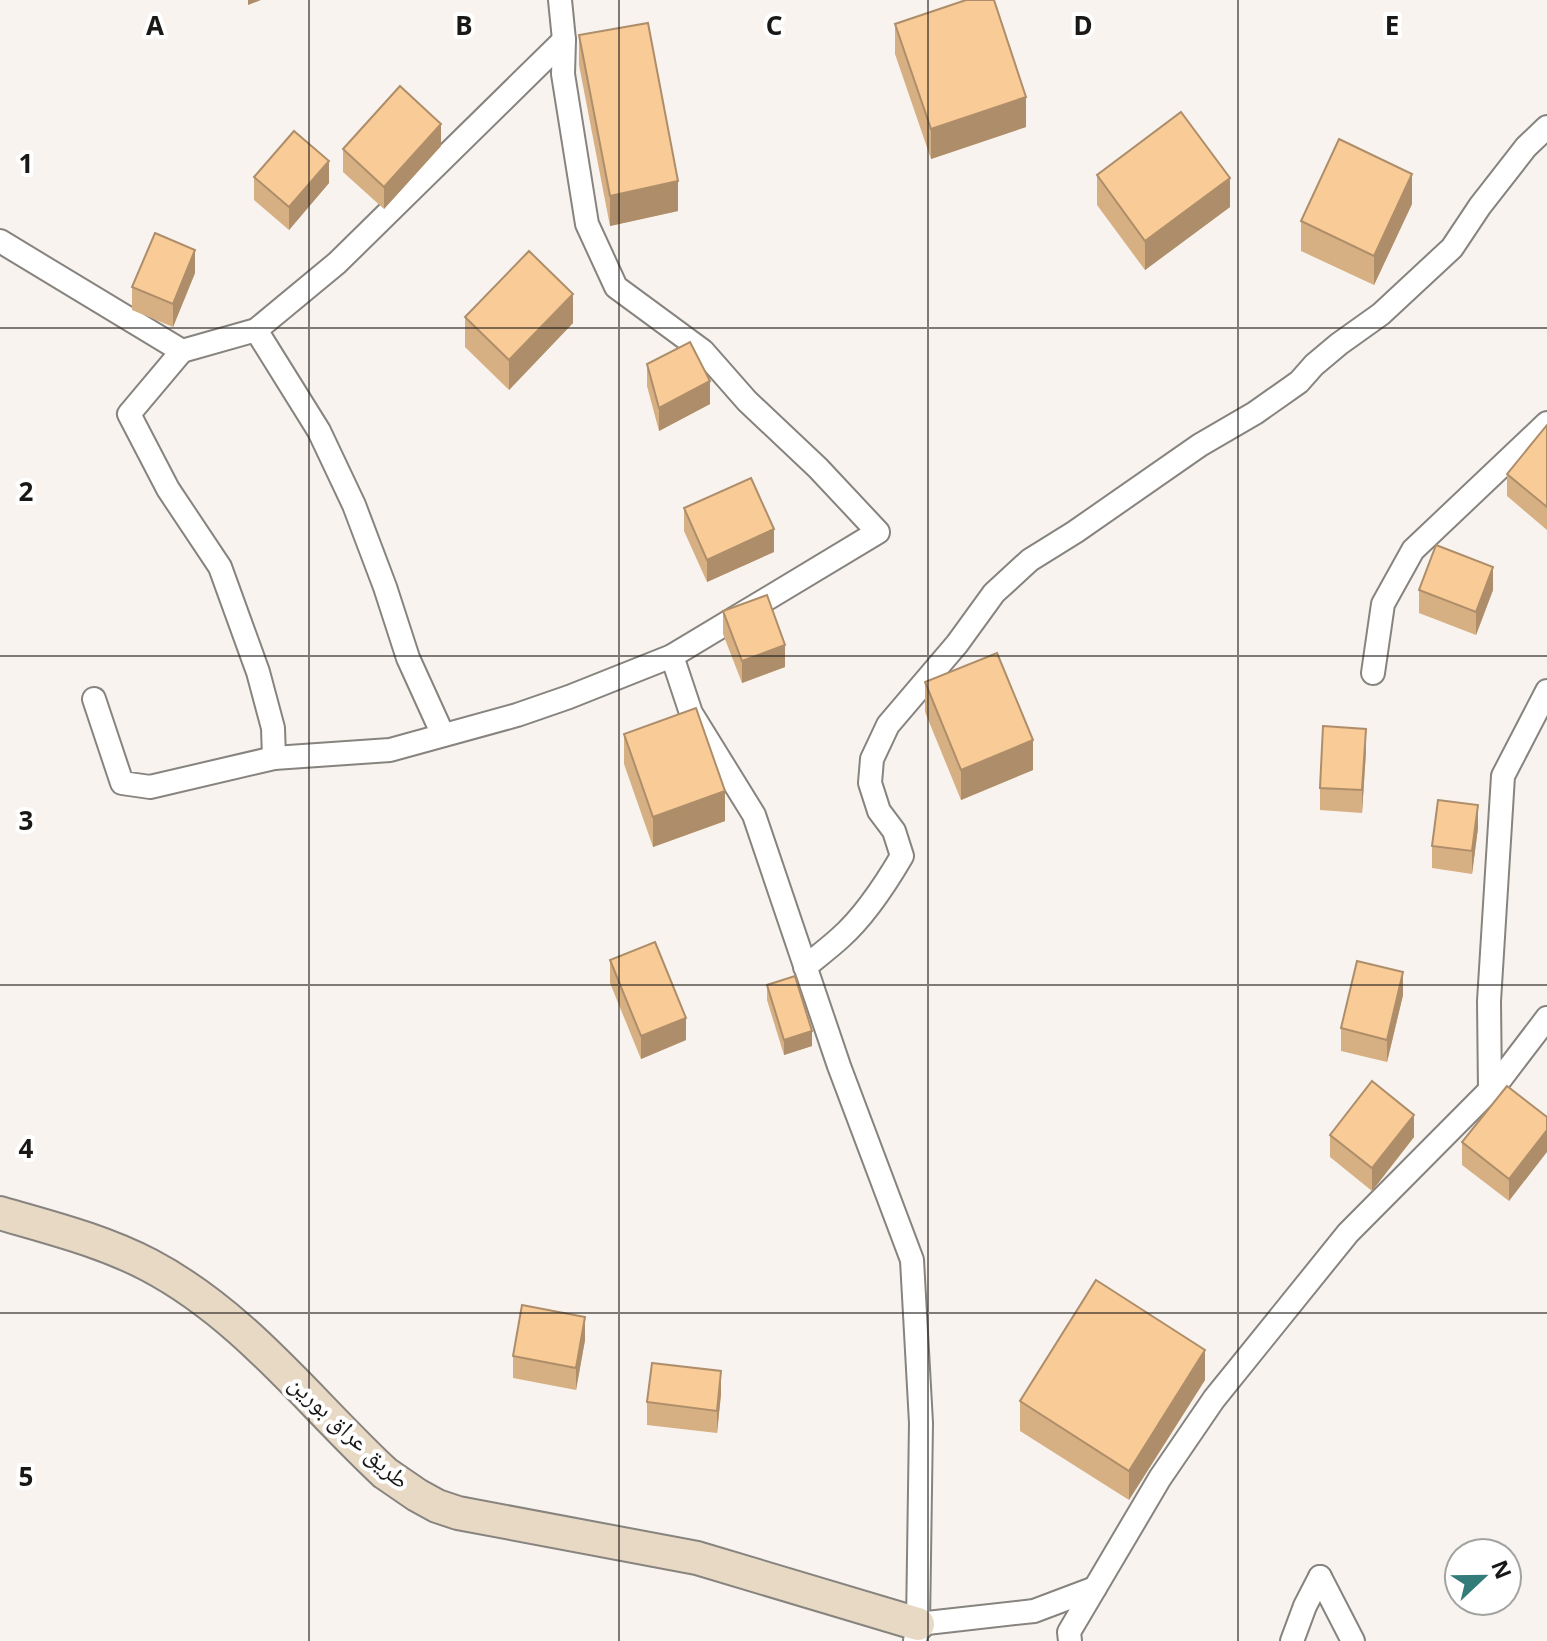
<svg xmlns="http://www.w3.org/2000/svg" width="1547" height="1641" font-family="'Noto Sans','Noto Naskh Arabic',sans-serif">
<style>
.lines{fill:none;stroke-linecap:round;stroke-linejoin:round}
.street-casing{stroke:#87837e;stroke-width:26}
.secondary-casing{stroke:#87837e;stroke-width:36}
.street{stroke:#fff;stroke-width:22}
.secondary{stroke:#e8d9c5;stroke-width:32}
.wall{fill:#d6af82}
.shaded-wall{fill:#ae8e6a}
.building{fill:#f9cb97;stroke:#ae8e6a;stroke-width:2}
.grid{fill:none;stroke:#191816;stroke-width:2;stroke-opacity:0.55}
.labels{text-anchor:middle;stroke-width:8;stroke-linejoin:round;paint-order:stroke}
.street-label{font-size:24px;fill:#191816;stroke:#fff}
.grid-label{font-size:26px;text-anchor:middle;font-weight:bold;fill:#191816;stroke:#fff;stroke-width:8;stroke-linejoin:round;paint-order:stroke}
</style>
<rect width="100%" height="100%" fill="#f8f3ee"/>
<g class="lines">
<defs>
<g id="street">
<polyline points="0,241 182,351 256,330 337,263 564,40"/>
<polyline points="256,330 319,431 354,505 385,587 408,658 443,735"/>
<polyline points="182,351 129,414 168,489 220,567 258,672 273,728 274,758"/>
<polyline points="672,656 691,713 754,815 839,1066 912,1260 921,1423 918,1624 915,1641"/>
<polyline points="1373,673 1383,604 1413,550 1547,423"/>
<polyline points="94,699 122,783 150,787 274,758 390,750 517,715 569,697 672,656 878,532 818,468 747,401 703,351 616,287 587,224 563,74 564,40 560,0"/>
<path d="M805 967C817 957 829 948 840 938 865 916 885 885 902 856L894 831 879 811 870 783 872 759 888 725 957 644 994 593 1030 560 1075 532 1200 445 1255 413 1299 382 1314 365 1339 344 1381 314 1452 248 1480 206 1526 147 1547 127"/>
<polyline points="1490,1091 1489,1001 1503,776 1547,691"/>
<polyline points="1320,1577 1353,1641"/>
<polyline points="918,1624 1034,1611 1095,1588"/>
<polyline points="1070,1641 1069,1632 1160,1478 1214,1399 1348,1233 1499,1081 1547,1018"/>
<polyline points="1292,1641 1305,1606 1320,1577"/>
</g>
<path id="secondary" d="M0 1213C51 1228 101 1240 149 1265 244 1315 308 1401 385 1473L417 1495 437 1506 458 1513 697 1558 918 1624"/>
</defs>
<use href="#street" class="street-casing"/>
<use href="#secondary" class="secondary-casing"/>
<use href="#street" class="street"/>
<use href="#secondary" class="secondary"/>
</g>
<g class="wall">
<polygon points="895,24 1026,127 931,159 895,54"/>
<polygon points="579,35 678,211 610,226 579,65"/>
<polygon points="441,146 384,209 343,172 343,149"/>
<polygon points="1097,175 1230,207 1145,270 1097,205"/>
<polygon points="254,177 329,183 289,230 254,200"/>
<polygon points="1412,204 1374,285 1301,251 1301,221"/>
<polygon points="195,273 173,327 132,310 132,287"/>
<polygon points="465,317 573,323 509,390 465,347"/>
<polygon points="647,364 710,404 659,431 647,386"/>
<polygon points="1547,425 1547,530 1507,496 1507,474"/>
<polygon points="684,508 774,552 707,582 684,531"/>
<polygon points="1419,590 1493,590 1476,635 1419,613"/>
<polygon points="723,611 785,667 742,683 723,634"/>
<polygon points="925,682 1033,770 961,800 925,712"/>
<polygon points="624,734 725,821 653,847 624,764"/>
<polygon points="1366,751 1362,813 1320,810 1320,788"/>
<polygon points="1478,828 1472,874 1432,868 1432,846"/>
<polygon points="610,960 686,1040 641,1059 610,983"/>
<polygon points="767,985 812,1046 784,1055 767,1000"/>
<polygon points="1403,995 1387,1062 1341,1051 1341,1028"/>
<polygon points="1547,1117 1509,1201 1462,1165 1462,1142"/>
<polygon points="1330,1135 1414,1137 1372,1191 1330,1157"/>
<polygon points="585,1340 576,1390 513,1378 513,1356"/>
<polygon points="1205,1380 1129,1500 1020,1431 1020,1401"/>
<polygon points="721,1394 717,1433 647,1425 647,1402"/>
</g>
<g class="shaded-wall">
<polygon points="248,0 261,0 248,5"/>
<polygon points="1026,97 1026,127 931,159 931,129"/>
<polygon points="441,124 441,146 384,209 384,187"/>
<polygon points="329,161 329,183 289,230 289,207"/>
<polygon points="1412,174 1412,204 1374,285 1374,256"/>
<polygon points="1230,178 1230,207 1145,270 1145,241"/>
<polygon points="678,181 678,211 610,226 610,196"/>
<polygon points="195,250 195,273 173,327 173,304"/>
<polygon points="573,294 573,323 509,390 509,360"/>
<polygon points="710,381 710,404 659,431 659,408"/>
<polygon points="774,529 774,552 707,582 707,560"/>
<polygon points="1493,567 1493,590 1476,635 1476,612"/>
<polygon points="785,645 785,667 742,683 742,661"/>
<polygon points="1366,729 1366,751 1362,813 1362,790"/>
<polygon points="1033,740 1033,770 961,800 961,770"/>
<polygon points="725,791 725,821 653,847 653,817"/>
<polygon points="1478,805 1478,828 1472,874 1472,851"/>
<polygon points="1403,972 1403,995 1387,1062 1387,1040"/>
<polygon points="686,1018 686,1040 641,1059 641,1036"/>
<polygon points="812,1031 812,1046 784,1055 784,1040"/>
<polygon points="1414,1115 1414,1137 1372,1191 1372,1168"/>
<polygon points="1547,1130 1547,1152 1509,1201 1509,1179"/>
<polygon points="585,1317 585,1340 576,1390 576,1368"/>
<polygon points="1205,1350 1205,1380 1129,1500 1129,1471"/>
<polygon points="721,1371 721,1394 717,1433 717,1411"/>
</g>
<g class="building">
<polygon points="966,0 994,0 1026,97 931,129 895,24"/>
<polygon points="648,23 678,181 610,196 579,35"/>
<polygon points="400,86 441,124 384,187 343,149"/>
<polygon points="1181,112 1230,178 1145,241 1097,175"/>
<polygon points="294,131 329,161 289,207 254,177"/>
<polygon points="1339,139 1412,174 1374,256 1301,221"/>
<polygon points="155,233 195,250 173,304 132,287"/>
<polygon points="529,251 573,294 509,360 465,317"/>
<polygon points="690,342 710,381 659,408 647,364"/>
<polygon points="1547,425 1547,507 1507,474"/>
<polygon points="751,478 774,529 707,560 684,508"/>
<polygon points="1436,545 1493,567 1476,612 1419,590"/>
<polygon points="767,595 785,645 742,661 723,611"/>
<polygon points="997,653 1033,740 961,770 925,682"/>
<polygon points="696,708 725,791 653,817 624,734"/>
<polygon points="1323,726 1366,729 1362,790 1320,788"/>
<polygon points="1438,800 1478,805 1472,851 1432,846"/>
<polygon points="655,942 686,1018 641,1036 610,960"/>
<polygon points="1357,961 1403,972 1387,1040 1341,1028"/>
<polygon points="795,976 812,1031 784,1040 767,985"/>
<polygon points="1372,1081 1414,1115 1372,1168 1330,1135"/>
<polygon points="1507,1086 1547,1117 1547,1130 1509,1179 1462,1142"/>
<polygon points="1096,1280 1205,1350 1129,1471 1020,1401"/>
<polygon points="522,1305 585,1317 576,1368 513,1356"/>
<polygon points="652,1363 721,1371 717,1411 647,1402"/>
</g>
<path class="grid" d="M309 0V1641M619 0V1641M928 0V1641M1238 0V1641M0 328H1547M0 656H1547M0 985H1547M0 1313H1547"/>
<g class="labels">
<g class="street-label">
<text transform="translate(349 1432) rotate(43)" y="8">طريق عراق بورين</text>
</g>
</g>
<g class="grid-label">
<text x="155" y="35">A</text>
<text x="464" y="35">B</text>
<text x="774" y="35">C</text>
<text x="1083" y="35">D</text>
<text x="1392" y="35">E</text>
<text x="26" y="173">1</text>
<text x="26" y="501">2</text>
<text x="26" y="830">3</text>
<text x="26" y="1158">4</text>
<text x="26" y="1486">5</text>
</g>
<g transform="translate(1483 1577) rotate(68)"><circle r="38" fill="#ffffff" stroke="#a3a3a2" stroke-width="2"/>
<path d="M0-6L14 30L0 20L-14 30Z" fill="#347c7a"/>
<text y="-12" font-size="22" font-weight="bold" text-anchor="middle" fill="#191816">N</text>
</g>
</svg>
